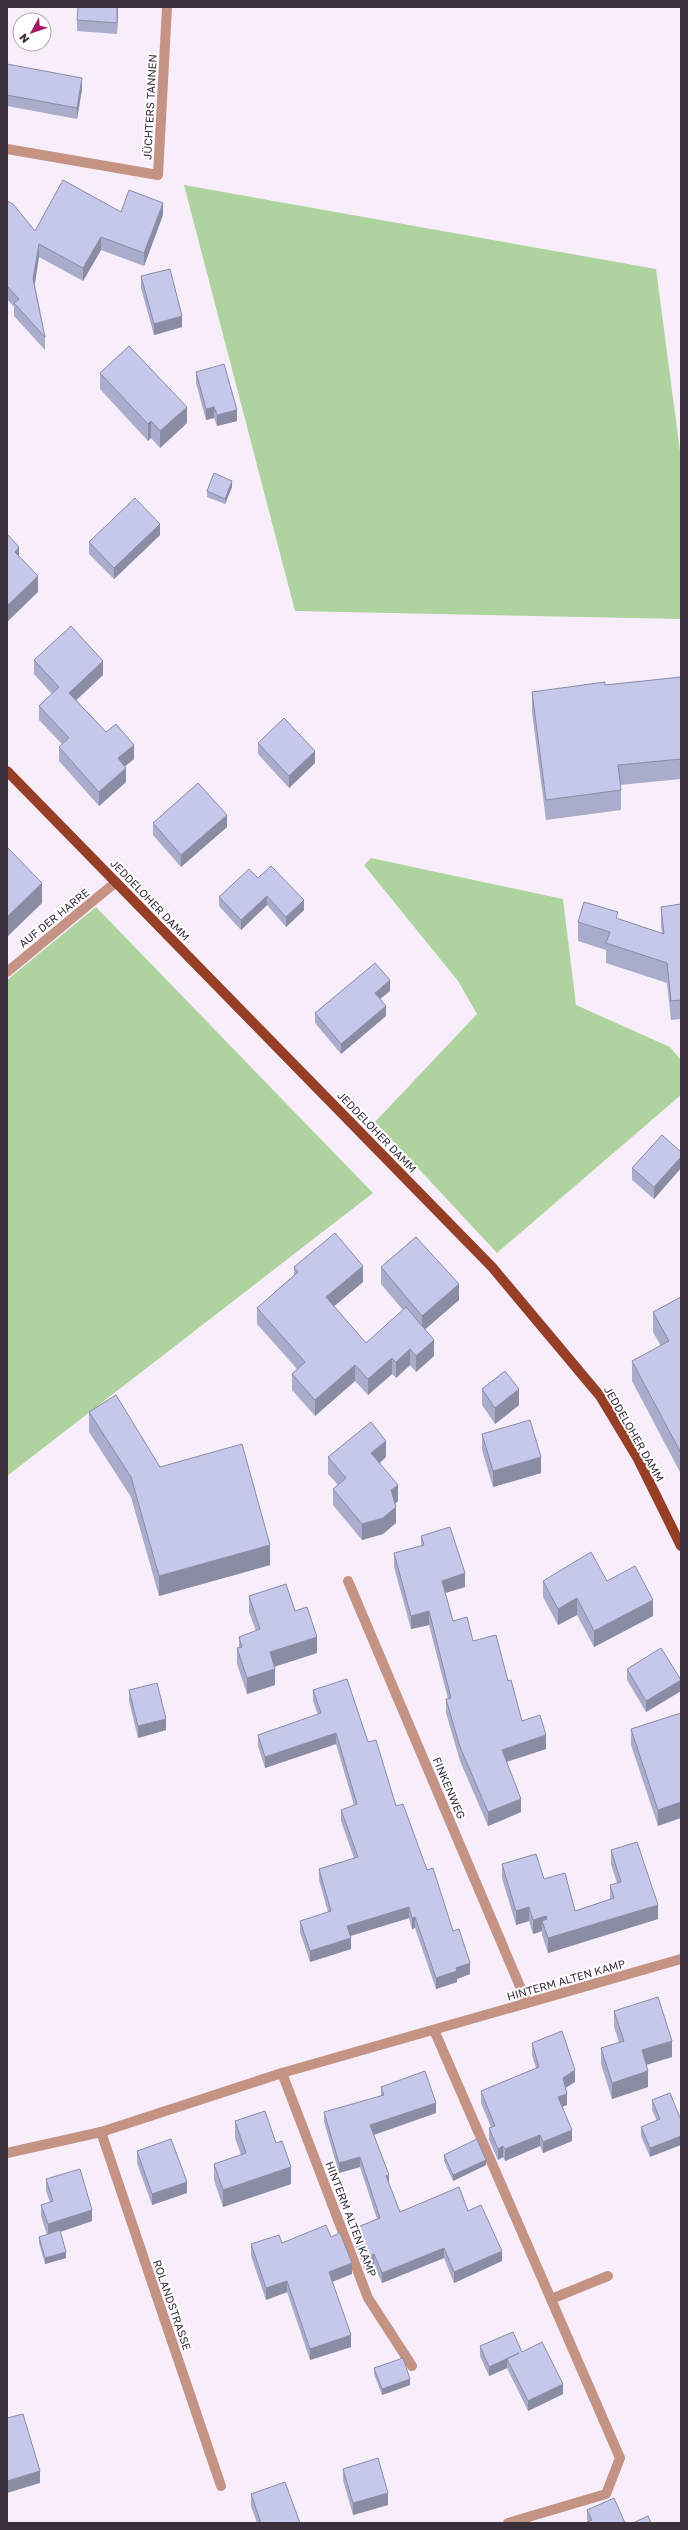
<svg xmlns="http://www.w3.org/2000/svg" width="688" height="2530" font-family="'Golos Text',sans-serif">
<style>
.green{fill:#afd39e}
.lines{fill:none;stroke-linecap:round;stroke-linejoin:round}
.minor{stroke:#c59384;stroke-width:10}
.major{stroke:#963f26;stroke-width:10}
.wall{fill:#a9acca}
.shaded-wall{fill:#8a8ca4}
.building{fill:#c5c8eb;stroke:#8a8ca4}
.labels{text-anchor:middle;stroke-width:4;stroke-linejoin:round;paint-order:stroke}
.street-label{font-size:11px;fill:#39303c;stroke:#fff}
</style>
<rect width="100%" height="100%" fill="#f8eefb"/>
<g class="green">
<polygon points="184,185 656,269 681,459 681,619 295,611"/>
<polygon points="371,858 563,899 576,1005 670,1047 681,1060 681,1095 497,1253 375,1122 477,1014 458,981 364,865"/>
<polygon points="96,907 373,1193 7,1476 7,980"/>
</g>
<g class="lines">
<g class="minor">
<polyline points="7,149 158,175 167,7"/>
<polyline points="7,972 116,882"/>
<polyline points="348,1581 527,2003"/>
<polyline points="434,2030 620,2458 606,2494 508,2523"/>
<polyline points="282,2073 368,2298 412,2366"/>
<polyline points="101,2132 221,2486"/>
<polyline points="7,2153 101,2132 282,2073 681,1959"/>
<polyline points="551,2299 608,2276"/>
</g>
<polyline class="major" points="7,771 492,1267 600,1396 638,1459 681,1546"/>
</g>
<g class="wall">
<polygon points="118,7 117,34 77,31 77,20"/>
<polygon points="7,64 82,89 77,119 7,106"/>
<polygon points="7,201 35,231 121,212 163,215 144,266 101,250 83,281 39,257 35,285 45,337 45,350 14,316 14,307 7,299"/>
<polygon points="141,276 182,327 154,335 141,288"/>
<polygon points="196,372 237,421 217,426 214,418 206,420 196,383"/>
<polygon points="100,373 187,423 160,448 151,438 148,441 100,389"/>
<polygon points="232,487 225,504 207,497 207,491"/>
<polygon points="160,535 114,579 89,554 89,542"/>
<polygon points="34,660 103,675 76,700 106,732 134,759 125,766 126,782 99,806 59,761 59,747 62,744 39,720 39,706 52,694 34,674"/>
<polygon points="681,677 681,779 620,785 621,790 621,810 546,820 532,712 532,692 605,685"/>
<polygon points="258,743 315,763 289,788 258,754"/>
<polygon points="153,823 227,827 181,867 153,835"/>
<polygon points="258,878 304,910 286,927 267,905 241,930 219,906 219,897"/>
<polygon points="681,904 681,1019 671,1020 667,983 606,963 606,950 578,941 578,922 618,919 662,933 661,926 661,907"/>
<polygon points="390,991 380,999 386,1016 341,1054 315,1023 315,1013"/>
<polygon points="681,1152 681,1168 654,1199 632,1180 632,1168"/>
<polygon points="294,1267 363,1282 334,1306 366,1343 403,1310 381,1284 381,1267 459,1300 425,1329 434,1356 416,1372 410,1365 396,1378 392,1374 368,1395 355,1381 315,1416 292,1390 292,1374 297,1369 257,1324 257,1308 294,1275"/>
<polygon points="681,1297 681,1474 632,1381 632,1361 661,1346 653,1332 653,1312"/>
<polygon points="482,1389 519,1405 495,1424 482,1405"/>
<polygon points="89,1412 160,1467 270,1565 159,1596 131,1497 89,1432"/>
<polygon points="482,1434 541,1473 493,1487 482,1450"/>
<polygon points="328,1457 386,1457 380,1463 398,1501 395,1503 396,1523 383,1534 362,1540 333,1505 333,1489 338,1485 328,1474"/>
<polygon points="421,1536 465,1587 445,1593 453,1621 473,1641 508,1681 522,1721 546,1749 507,1762 521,1812 488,1826 460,1761 446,1713 446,1699 448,1699 429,1625 411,1629 394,1567 394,1553 421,1546"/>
<polygon points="543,1581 607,1581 653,1616 594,1647 577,1615 558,1625 543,1597"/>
<polygon points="249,1596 295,1611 317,1653 274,1667 275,1685 247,1694 237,1664 237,1648 239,1648 239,1637 256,1631 249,1612"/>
<polygon points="627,1669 681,1691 646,1712 627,1680"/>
<polygon points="129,1690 166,1730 138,1738 129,1701"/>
<polygon points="313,1690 368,1742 396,1806 427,1870 453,1931 470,1974 457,1979 457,1982 436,1989 415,1928 412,1929 409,1918 350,1936 351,1949 310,1962 300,1932 300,1921 328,1912 319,1880 319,1869 354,1858 341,1821 341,1810 354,1805 336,1744 265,1768 258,1746 258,1735 318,1715 313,1701"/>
<polygon points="681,1713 658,1826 631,1745 631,1729"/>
<polygon points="611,1850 658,1919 548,1953 542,1935 542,1931 533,1934 529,1921 516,1925 502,1878 502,1864 544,1879 575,1911 610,1899 610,1885 617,1883 611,1864"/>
<polygon points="614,2011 672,2057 646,2065 648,2087 612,2099 601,2064 601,2048 619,2042 614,2027"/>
<polygon points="532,2043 575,2082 566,2088 567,2105 562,2107 572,2141 543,2153 540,2146 505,2161 503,2157 498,2160 489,2140 489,2128 491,2127 481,2103 481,2091 536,2068 532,2055"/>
<polygon points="381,2087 436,2113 374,2135 389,2184 400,2212 468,2211 502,2261 454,2283 444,2258 382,2283 374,2265 364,2269 353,2239 353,2229 377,2219 360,2167 339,2173 324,2122 324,2112 381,2096"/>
<polygon points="670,2093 650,2157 641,2136 641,2127 657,2121 652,2110 652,2100"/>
<polygon points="235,2121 276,2143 291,2184 223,2207 214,2180 214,2164 241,2155 235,2138"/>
<polygon points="137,2151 187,2193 152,2205 137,2163"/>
<polygon points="444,2155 486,2165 453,2181 444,2161"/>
<polygon points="46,2179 92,2221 60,2232 66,2258 45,2264 39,2243 39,2237 47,2235 41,2216 41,2205 50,2202 46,2191"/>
<polygon points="331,2237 352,2274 332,2282 351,2347 310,2360 287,2292 266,2300 251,2256 251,2244 282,2243"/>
<polygon points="480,2346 522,2352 563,2394 528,2411 507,2368 489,2376 480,2356"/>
<polygon points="374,2368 410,2385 382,2395 374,2374"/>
<polygon points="343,2469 388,2505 353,2515 343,2480"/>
<polygon points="251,2494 300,2523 257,2523 251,2506"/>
<polygon points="587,2510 625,2523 588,2522 587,2519"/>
</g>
<g class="shaded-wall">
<polygon points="117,7 118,7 117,34"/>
<polygon points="82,78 82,89 77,119 77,108"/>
<polygon points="163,203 163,215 144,266 144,253"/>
<polygon points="101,237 101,250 83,281 83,268"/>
<polygon points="39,244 39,257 33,292 33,279"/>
<polygon points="182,316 182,327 154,335 154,324"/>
<polygon points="187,407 187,423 160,448 160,431"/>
<polygon points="214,407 214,418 206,420 206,409"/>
<polygon points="237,410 237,421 217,426 217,415"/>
<polygon points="151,421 151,438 148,441 148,424"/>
<polygon points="232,481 232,487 225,504 225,499"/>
<polygon points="160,524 160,535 114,579 114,568"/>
<polygon points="19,547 19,563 15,552"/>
<polygon points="38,576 38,592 7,622 7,606"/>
<polygon points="103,661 103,675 69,707 69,693"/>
<polygon points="134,745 134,759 118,772 118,758"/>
<polygon points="315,751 315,763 289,788 289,776"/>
<polygon points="126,768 126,782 99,806 99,792"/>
<polygon points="227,815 227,827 181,867 181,855"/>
<polygon points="42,883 42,903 7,937 7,917"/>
<polygon points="267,896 267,905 241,930 241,920"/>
<polygon points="304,900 304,910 286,927 286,917"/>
<polygon points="390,980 390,991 375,1003 375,993"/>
<polygon points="386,1006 386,1016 341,1054 341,1044"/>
<polygon points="681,1157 681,1168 654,1199 654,1187"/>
<polygon points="363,1266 363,1282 326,1313 326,1297"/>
<polygon points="459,1284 459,1300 422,1332 422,1316"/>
<polygon points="434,1340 434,1356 416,1372 416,1356"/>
<polygon points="410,1349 410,1365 396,1378 396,1362"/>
<polygon points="392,1358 392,1374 368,1395 368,1379"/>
<polygon points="355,1365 355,1381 315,1416 315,1400"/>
<polygon points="519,1389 519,1405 495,1424 495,1408"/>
<polygon points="386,1441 386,1457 371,1469 371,1453"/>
<polygon points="541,1457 541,1473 493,1487 493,1471"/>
<polygon points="398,1485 398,1501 391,1507 391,1490"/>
<polygon points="396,1507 396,1523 383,1534 362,1540 362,1524"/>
<polygon points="270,1545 270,1565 159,1596 159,1576"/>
<polygon points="465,1573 465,1587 442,1594 442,1581"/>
<polygon points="577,1598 577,1615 558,1625 558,1609"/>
<polygon points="653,1600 653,1616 594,1647 594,1631"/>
<polygon points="429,1611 429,1625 411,1629 411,1616"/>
<polygon points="317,1637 317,1653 270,1668 270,1652"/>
<polygon points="275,1669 275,1685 247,1694 247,1678"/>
<polygon points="681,1680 681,1691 646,1712 646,1701"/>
<polygon points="166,1719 166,1730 138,1738 138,1726"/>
<polygon points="336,1733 336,1744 265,1768 265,1757"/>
<polygon points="546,1735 546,1749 502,1763 502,1750"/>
<polygon points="521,1799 521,1812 488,1826 488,1812"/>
<polygon points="681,1802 681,1818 658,1826 658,1810"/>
<polygon points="658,1905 658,1919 548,1953 548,1938"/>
<polygon points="409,1907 409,1918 347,1937 347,1926"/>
<polygon points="529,1907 529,1921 516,1925 516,1911"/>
<polygon points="546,1916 546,1930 542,1921 542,1931 533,1934 533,1920"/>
<polygon points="415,1917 415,1928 412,1929 412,1918"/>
<polygon points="351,1938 351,1949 310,1962 310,1951"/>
<polygon points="470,1963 470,1974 457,1979 457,1982 436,1989 436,1978 456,1968"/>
<polygon points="672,2041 672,2057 642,2066 642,2050"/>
<polygon points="575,2070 575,2082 563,2089 563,2078"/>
<polygon points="648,2071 648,2087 612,2099 612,2083"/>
<polygon points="567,2094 567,2105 558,2108 558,2097"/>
<polygon points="436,2103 436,2113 370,2136 370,2125"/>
<polygon points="572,2130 572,2141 543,2153 543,2142"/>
<polygon points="540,2135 540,2146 505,2161 505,2149"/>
<polygon points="681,2136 681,2145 650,2157 650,2148"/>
<polygon points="503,2146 503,2157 498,2160 498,2149"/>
<polygon points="360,2157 360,2167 339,2173 339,2163"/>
<polygon points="486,2160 486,2165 453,2181 453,2175"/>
<polygon points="291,2167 291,2184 223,2207 223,2190"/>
<polygon points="389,2175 389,2185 386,2176"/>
<polygon points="187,2182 187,2193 152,2205 152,2194"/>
<polygon points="92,2210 92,2221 48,2236 48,2224"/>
<polygon points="444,2248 444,2258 382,2283 382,2273"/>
<polygon points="502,2251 502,2261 454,2283 454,2272"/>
<polygon points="66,2252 66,2258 45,2264 45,2258"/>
<polygon points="374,2254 374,2265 364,2269 364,2259"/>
<polygon points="352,2263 352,2274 329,2283 329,2272"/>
<polygon points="287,2281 287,2292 266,2300 266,2288"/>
<polygon points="351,2335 351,2347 310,2360 310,2349"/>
<polygon points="519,2353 507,2359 507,2368 489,2376 489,2367"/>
<polygon points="410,2379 410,2385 382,2395 382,2389"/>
<polygon points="563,2384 563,2394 528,2411 528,2401"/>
<polygon points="40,2471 40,2483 7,2493 7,2481"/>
<polygon points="388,2493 388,2505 353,2515 353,2503"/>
</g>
<g class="building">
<polygon points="78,7 117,7 117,23 77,20"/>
<polygon points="7,64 82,78 77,108 7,95"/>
<polygon points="63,180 121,212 129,190 163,203 144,253 101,237 83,268 39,244 33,279 45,337 14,303 19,299 7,286 7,201 13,204 35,231"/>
<polygon points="170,269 182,316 154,324 141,276"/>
<polygon points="129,346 187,407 160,431 151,421 148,424 100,373"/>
<polygon points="224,364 237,410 217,415 214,407 206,409 196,372"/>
<polygon points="214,473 232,481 225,499 207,491"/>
<polygon points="135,498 160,524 114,568 89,542"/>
<polygon points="7,534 19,547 15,552 38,576 7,606"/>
<polygon points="71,626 103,661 69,693 106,732 116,724 134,745 118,758 126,768 99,792 59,747 69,738 39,706 59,687 34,660"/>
<polygon points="681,677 681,759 618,765 621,790 546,800 532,692 605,682 605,685"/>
<polygon points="284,718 315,751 289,776 258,743"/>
<polygon points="198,783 227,815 181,855 153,823"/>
<polygon points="7,847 42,883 7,917"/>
<polygon points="271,866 304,900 286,917 267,896 241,920 219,897 249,869 258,878"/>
<polygon points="584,902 618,912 616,918 664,934 661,907 681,904 681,1000 671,1001 667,963 606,943 610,932 578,922"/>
<polygon points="375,963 390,980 375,993 386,1006 341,1044 315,1013"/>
<polygon points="662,1135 681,1152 681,1157 654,1187 632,1168"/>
<polygon points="335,1233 363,1266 326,1297 366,1343 406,1307 434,1340 416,1356 410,1349 396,1362 392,1358 368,1379 355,1365 315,1400 292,1374 305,1362 257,1308 298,1272 294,1267"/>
<polygon points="416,1237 459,1284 422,1316 381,1267"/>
<polygon points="681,1297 681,1453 632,1361 669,1341 653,1312"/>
<polygon points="505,1371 519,1389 495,1408 482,1389"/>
<polygon points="116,1395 160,1467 242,1444 270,1545 159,1576 131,1477 89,1412"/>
<polygon points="530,1420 541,1457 493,1471 482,1434"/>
<polygon points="371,1422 386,1441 371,1453 398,1485 391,1490 396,1507 383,1518 362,1524 333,1489 346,1478 328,1457"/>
<polygon points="450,1527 465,1573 442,1581 453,1621 467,1617 473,1641 496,1635 508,1681 511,1680 522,1721 540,1715 546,1735 502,1750 521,1799 488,1812 460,1747 446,1699 451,1698 429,1611 411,1616 394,1553 424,1545 421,1536"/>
<polygon points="591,1552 607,1581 635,1566 653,1600 594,1631 577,1598 558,1609 543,1581"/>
<polygon points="286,1584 295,1611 307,1607 317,1637 270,1652 275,1669 247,1678 237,1648 242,1647 239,1637 260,1629 249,1596"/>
<polygon points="661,1648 681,1680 646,1701 627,1669"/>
<polygon points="347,1679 368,1742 376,1740 396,1806 403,1804 427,1870 433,1868 453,1931 459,1929 470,1963 456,1968 457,1971 436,1978 415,1917 412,1918 409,1907 347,1926 351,1938 310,1951 300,1921 331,1911 319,1869 358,1857 341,1810 357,1804 336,1733 265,1757 258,1735 321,1713 313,1690"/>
<polygon points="157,1683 166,1719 138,1726 129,1690"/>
<polygon points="681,1713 681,1802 658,1810 631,1729"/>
<polygon points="637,1842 658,1905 548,1938 542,1921 547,1919 546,1916 533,1920 529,1907 516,1911 502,1864 536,1854 544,1879 565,1873 575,1911 614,1898 610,1885 621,1882 611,1850"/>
<polygon points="658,1997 672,2041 642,2050 648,2071 612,2083 601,2048 624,2041 614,2011"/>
<polygon points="562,2031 575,2070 563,2078 567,2094 558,2097 572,2130 543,2142 540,2135 505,2149 503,2146 498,2149 489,2128 495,2126 481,2091 539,2067 532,2043"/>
<polygon points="425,2071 436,2103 370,2125 389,2175 386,2176 400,2212 459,2187 468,2211 481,2205 502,2251 454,2272 444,2248 382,2273 374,2254 364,2259 353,2229 380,2218 360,2157 339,2163 324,2112 384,2095 381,2087"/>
<polygon points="670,2093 681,2120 681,2136 650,2148 641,2127 660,2119 652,2100"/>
<polygon points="265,2111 276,2143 282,2141 291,2167 223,2190 214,2164 246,2153 235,2121"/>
<polygon points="171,2139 187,2182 152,2194 137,2151"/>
<polygon points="477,2139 486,2160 453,2175 444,2155"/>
<polygon points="80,2169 92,2210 48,2224 41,2205 53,2201 46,2179"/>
<polygon points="326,2225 331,2237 340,2233 352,2263 329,2272 351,2335 310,2349 287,2281 266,2288 251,2244 279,2235 282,2243"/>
<polygon points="60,2230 66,2252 45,2258 39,2237"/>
<polygon points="513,2332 522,2352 542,2342 563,2384 528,2401 507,2359 519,2353 489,2367 480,2346"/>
<polygon points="403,2358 410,2379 382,2389 374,2368"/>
<polygon points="23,2414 40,2471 7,2481 7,2418"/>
<polygon points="378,2458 388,2493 353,2503 343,2469"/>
<polygon points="285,2482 300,2523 261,2523 251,2494"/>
<polygon points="614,2498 625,2523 585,2523 592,2520 587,2510"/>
<polygon points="648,2516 651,2523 633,2523"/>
</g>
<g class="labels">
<g class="street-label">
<text transform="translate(150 107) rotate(-87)" y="4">JÜCHTERS TANNEN</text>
<text transform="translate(150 900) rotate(46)" y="4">JEDDELOHER DAMM</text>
<text transform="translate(54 918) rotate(-39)" y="4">AUF DER HARRE</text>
<text transform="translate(377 1132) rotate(46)" y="4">JEDDELOHER DAMM</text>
<text transform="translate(634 1434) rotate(60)" y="4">JEDDELOHER DAMM</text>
<text transform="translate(449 1788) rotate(67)" y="4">FINKENWEG</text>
<text transform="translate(566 1980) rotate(-16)" y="4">HINTERM ALTEN KAMP</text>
<text transform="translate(351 2219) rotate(69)" y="4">HINTERM ALTEN KAMP</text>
<text transform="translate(172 2305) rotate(71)" y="4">ROLANDSTRASSE</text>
</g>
</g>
<rect width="688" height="2530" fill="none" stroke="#39303c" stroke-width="16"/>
<g transform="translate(32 32) rotate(230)"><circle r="19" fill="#ffffff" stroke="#b0acb1"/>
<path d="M0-3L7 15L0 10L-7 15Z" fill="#a21a66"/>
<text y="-6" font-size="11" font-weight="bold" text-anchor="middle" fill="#39303c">N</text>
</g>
</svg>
